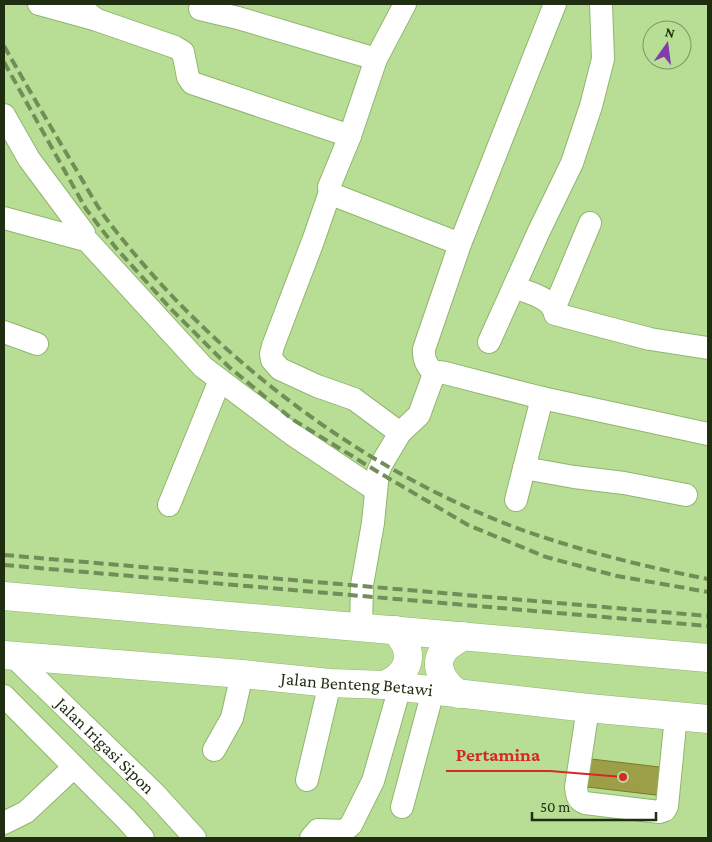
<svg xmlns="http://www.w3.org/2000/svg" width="712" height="842" font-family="'Crimson Pro',serif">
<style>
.building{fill:#9c9f47;stroke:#797b26}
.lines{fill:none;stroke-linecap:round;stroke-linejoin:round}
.minor-casing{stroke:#91b56d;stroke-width:24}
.major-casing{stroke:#91b56d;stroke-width:29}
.minor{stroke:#fff;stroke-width:22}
.major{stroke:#fff;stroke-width:28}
.rail{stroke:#728d58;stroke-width:4;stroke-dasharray:10 5;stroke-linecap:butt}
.labels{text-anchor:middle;stroke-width:4;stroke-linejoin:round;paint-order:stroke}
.street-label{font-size:18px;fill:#1f2d10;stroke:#b7de94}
.leader{fill:none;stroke:#d62828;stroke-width:2}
.callout-dot{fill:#d62828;stroke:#b7de94;stroke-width:2}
.callout-label{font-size:19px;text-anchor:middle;font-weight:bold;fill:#d62828;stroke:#b7de94;stroke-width:4;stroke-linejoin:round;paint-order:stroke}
</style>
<rect width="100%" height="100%" fill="#b7de94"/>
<polygon class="building" points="583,758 668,768 664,796 579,786"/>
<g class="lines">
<defs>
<g id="minor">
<polyline points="39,4 97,20"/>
<polyline points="85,4 86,12 97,20 175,47 183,52 188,77 192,83 350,136"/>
<polyline points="405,4 376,59 350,136 329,187 330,192 334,195 460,244"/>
<polyline points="200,9 238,18 376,59"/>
<polyline points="4,115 29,159 84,233 83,236 203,367 292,434 376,490"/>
<polyline points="330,192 313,241 273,346 271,354 272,360 280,369 317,386 354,399 400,433"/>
<polyline points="4,218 81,239 83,236"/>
<path d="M514 287C528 293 552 297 555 314L650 339 708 348"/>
<polyline points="554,309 590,223"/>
<polyline points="4,332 37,344"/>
<polyline points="489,342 539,231 572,163 591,106 603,59 601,4"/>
<path d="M434 374C427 365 423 360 424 349L460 244 555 4"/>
<polyline points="434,374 438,372 445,373 542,398 708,434"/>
<polyline points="524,468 574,477 624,483 686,495"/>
<polyline points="516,500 542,398"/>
<polyline points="169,505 220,380"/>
<polyline points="361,627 362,585 373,523 378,472 382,463 400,433 419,415 434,374"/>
<path id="s1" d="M12 655 155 794 195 838"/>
<polyline points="4,696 126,819 143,838"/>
<path d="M588 708 576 787C577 795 577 800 585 803L659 812 665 810 667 806 676 716"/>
<polyline points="214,750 232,718 242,674"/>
<polyline points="307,780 330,683"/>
<polyline points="402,807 433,691"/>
<polyline points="4,823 26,812 74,767"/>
<polyline points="311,838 318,830 344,831 351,825 373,781 400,687"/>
</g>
<g id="major">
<polyline points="4,596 708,658"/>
<path id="s2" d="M4 655 242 674 330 683 385 685 588 708 708 719"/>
<path d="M385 685C411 672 416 652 395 630"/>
<path d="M459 694C444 684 430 664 446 648 451 644 457 640 462 636"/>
</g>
</defs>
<use href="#minor" class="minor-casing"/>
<use href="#major" class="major-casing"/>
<use href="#minor" class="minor"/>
<use href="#major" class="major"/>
<g class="rail">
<path d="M4 46C27 86 50 126 74 166 85 184 95 204 108 221 212 357 363 472 525 531 585 552 646 567 708 579"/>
<polyline points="4,62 86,209 116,248 170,308 229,367 292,419 378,472 468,525 546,557 617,576 708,592"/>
<polyline points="4,555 708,616"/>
<polyline points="4,565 708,626"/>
</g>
</g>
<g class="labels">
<g class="street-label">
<text dy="6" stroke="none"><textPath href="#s2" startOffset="354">Jalan Benteng Betawi</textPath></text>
<text dy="6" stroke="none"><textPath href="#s1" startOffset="130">Jalan Irigasi Sipon</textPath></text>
</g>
</g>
<path class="leader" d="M623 777L550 771H446"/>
<circle class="callout-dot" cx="623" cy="777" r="5"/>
<g class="callout-label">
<text x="498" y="761">Pertamina</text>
</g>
<rect width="712" height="842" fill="none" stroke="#1f2d10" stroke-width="10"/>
<g transform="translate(667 45) rotate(14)"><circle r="24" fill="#b7de94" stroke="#7a975f"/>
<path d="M0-4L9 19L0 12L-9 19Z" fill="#843bae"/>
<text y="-8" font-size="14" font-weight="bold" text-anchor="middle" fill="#1f2d10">N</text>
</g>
<path d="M532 812v8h124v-8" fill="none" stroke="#1f2d10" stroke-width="2.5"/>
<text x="540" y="812" font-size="15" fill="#1f2d10" stroke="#b7de94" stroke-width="4" paint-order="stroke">50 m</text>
</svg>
